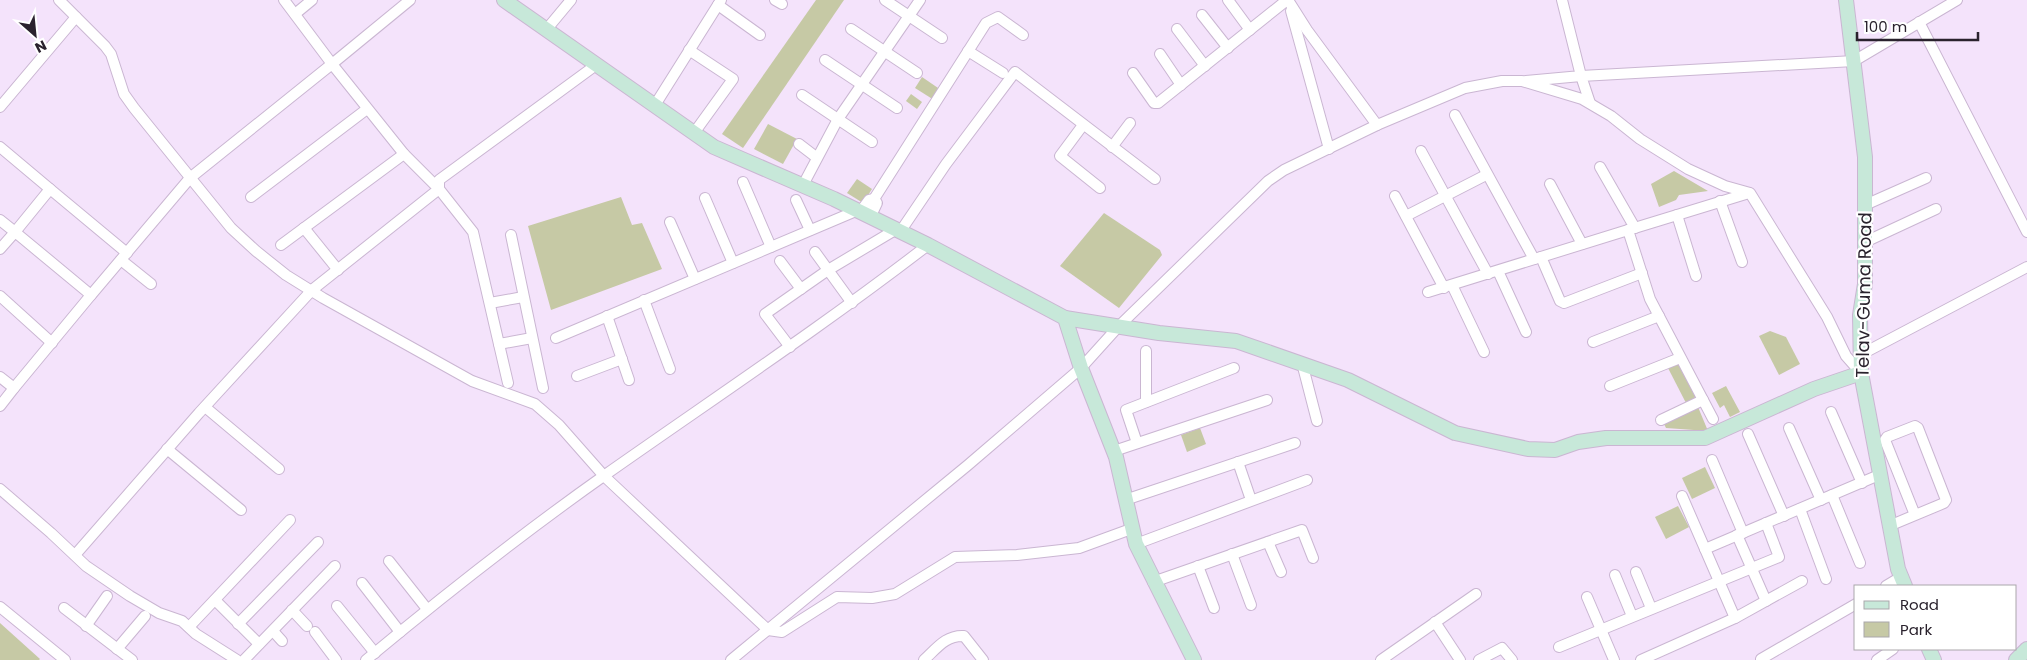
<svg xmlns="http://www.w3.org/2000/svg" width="2027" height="660" font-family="Poppins,sans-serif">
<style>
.green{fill:#c6c9a5}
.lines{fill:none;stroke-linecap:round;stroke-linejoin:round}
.street-casing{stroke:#cab6d2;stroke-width:12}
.secondary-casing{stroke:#cab6d2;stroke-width:16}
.street{stroke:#fff;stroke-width:10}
.secondary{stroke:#c7e8d9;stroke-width:14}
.labels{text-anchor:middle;stroke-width:4.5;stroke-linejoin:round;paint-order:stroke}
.street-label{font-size:18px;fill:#2a222d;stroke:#fff}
</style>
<rect width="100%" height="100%" fill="#f4e3fb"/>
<g class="green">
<polygon points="816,0 844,0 743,148 722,134"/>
<polygon points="922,77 941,90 934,100 915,88"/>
<polygon points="911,94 922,102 917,109 906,101"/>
<polygon points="768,124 797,139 783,164 754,149"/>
<polygon points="1674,171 1708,191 1679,195 1676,200 1659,207 1651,184"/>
<polygon points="857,179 872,189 863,203 847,193"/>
<polygon points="621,197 632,225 642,223 662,269 551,310 528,226"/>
<polygon points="1104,213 1160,250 1162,255 1119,308 1060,266"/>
<polygon points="1770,331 1786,337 1800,364 1779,375 1759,336"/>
<polygon points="1678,363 1696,397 1686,403 1668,368"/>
<polygon points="1726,386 1740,412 1730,417 1724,405 1720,408 1712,393"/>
<polygon points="1698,407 1708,431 1666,428 1663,422"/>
<polygon points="1200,428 1206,444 1187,452 1181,435"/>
<polygon points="1705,467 1715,488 1692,499 1682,478"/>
<polygon points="1678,506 1689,527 1666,539 1655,517"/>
<polygon points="0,623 40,659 39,660 0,660"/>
</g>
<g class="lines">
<defs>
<g id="street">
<polyline points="59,0 105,46 111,54 124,94 134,108 231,228 256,251 286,275 323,298 472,381 535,404 559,425 604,476 768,630 782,632 837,597 872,598 895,594 955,557 1017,555 1079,548 1131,529"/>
<polyline points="284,0 332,64 410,0"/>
<polyline points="775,0 782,4"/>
<polyline points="885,0 942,38"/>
<polyline points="1228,0 1250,30"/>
<polyline points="1288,0 1307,30 1377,125 1465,88 1502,81 1522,81 1582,99 1611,116 1640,139 1688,169 1725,186 1750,193 1827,317 1846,356 1861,373"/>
<polyline points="718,5 760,35"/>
<polyline points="1291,11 1329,149"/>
<polyline points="295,14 312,0"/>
<polyline points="1202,15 1228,48"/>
<polyline points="1919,22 2027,232"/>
<polyline points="851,29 917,73"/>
<polyline points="1177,29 1205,66"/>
<polyline points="546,30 571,0"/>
<polyline points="689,50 733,79 694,133"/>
<polyline points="968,51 1003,73"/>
<polyline points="1160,54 1181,85"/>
<polyline points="825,60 897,108"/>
<polyline points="1133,73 1154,103 1158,103 1287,0"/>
<polyline points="1526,81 1581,76 1562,0"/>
<polyline points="802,95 872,142"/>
<polyline points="1590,103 1581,76 1854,61 1957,0"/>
<polyline points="655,105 721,0"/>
<polyline points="0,107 76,17"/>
<polyline points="1455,115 1534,259"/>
<polyline points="1083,125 1060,156 1100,188"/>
<polyline points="799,144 816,157"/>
<polyline points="0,147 50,189"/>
<polyline points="1112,147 1130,123"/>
<polyline points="1421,151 1488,274"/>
<polyline points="1600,167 1635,228"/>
<polyline points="743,182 771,247"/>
<polyline points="1550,184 1582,244"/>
<polyline points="803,185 838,119 920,0"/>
<polyline points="1395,196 1444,288"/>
<polyline points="251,197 367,109"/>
<polyline points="705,198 733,263"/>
<polyline points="874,199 986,23 998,17 1023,35"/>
<polyline points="796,200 810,230"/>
<polyline points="1720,201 1742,262"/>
<polyline points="1865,205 1926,178"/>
<polyline points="860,212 869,200 874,199 877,203 870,218"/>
<polyline points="1677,215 1696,276"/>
<polyline points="1406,216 1486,175"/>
<polyline points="0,220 15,232 50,189 127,253"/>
<polyline points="670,222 695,279"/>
<polyline points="304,228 338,270"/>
<polyline points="900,232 946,164 1015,72 1155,179"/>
<polyline points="511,235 543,388"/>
<polyline points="1865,242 1936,209"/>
<polyline points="281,245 404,154"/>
<polyline points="0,249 15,232 91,295 14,388"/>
<polyline points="815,252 852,303"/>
<polyline points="1541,257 1560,301 1564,303 1642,273"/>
<polyline points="121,260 151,284"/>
<polyline points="780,261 801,289"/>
<polyline points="1498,271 1526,332"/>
<polyline points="1452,285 1484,352"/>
<polyline points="1428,292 1628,230"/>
<polyline points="0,296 52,343"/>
<polyline points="644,300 670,369"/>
<polyline points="490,303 523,297"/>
<polyline points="607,316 629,380"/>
<polyline points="556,338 856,211"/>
<polyline points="1593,342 1659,316"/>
<polyline points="499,344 532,338"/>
<polyline points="790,347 765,314 828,270 895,230"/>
<polyline points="1862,354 2027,267"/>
<polyline points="1302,363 1317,421"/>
<polyline points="577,376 622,359"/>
<polyline points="0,377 14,388 0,406"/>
<polyline points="508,383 473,232 439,189 439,180 596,65"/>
<polyline points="1610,386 1680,358"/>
<polyline points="1146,402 1146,351"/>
<polyline points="205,407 279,469"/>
<polyline points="1831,412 1862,483"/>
<polyline points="1713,419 1650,299 1628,230 1749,193"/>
<polyline points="1661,420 1703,400"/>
<polyline points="1789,428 1821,500"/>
<polyline points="1748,434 1784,516"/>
<polyline points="1137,443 1126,410 1234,368"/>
<polyline points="167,449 241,510"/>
<polyline points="1114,451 1267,400"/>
<polyline points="1712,460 1743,533"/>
<polyline points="1238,462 1251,500"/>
<polyline points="0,489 51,533 86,566 130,596 159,613 182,621 196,634 237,660"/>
<polyline points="1832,495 1860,563"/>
<polyline points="1682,496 1735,618 1802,581"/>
<polyline points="1125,500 1295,443"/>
<polyline points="1800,509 1826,579"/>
<polyline points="1889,526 1944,503 1946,500 1918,428 1915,426 1887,437 1885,440 1915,515"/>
<polyline points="1737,535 1766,601"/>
<polyline points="1268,542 1281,572"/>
<polyline points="1136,544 1307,480"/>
<polyline points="1705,549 1879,475"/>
<polyline points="1232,554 1251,605"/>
<polyline points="75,555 199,413 312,290 439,189 404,154 332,64 190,178 91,295"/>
<polyline points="389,561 427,609"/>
<polyline points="1198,566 1214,608"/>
<polyline points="1636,572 1651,608"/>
<polyline points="1615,575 1632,616"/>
<polyline points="1153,582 1302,530 1313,558"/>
<polyline points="362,583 400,632"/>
<polyline points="1886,586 1901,577"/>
<polyline points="1587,597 1614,660"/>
<polyline points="215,600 259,644"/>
<polyline points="337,606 375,653"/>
<polyline points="0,607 65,660"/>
<polyline points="64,608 132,660"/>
<polyline points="292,610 307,626"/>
<polyline points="1435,622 1460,660"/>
<polyline points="238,624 318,542"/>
<polyline points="86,626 107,596"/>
<polyline points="189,627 290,520"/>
<polyline points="273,631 282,641"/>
<polyline points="315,632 336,660"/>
<polyline points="1559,647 1779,557 1766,523"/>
<polyline points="117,649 145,616"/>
<polyline points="1761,659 1856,604"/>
<polyline points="244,660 335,566"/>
<path d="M366 660C443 596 523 533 605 475 713 399 823 326 928 245"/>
<polyline points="731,660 968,465 1081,368 1118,327 1268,181 1284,170 1377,125"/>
<path d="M924 660C937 648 946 635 964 636L983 660"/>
<polyline points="1381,660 1476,594"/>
<polyline points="1479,660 1502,648 1512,660"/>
<polyline points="1641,660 1735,618"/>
<polyline points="1877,660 1893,649"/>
</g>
<g id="secondary">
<polyline points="504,0 714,147 834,199 928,245 1065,318 1081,368 1116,457 1136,544 1194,660"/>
<polyline points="1846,0 1865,157 1865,284 1860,315 1861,373 1898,569 1905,586"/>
<polyline points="1065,318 1159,333 1236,341 1348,380 1455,433 1528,449 1555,450 1578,442 1606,438 1705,438 1814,389 1861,373"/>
<polyline points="1929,649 1934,660"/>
<polyline points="2016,660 2027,649"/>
</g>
</defs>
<use href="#street" class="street-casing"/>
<use href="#secondary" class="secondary-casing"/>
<use href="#street" class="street"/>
<use href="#secondary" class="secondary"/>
</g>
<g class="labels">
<g class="street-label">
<text transform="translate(1864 295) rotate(-89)" y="6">Telav-Guma Road</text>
</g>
</g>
<rect x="1854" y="585" width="162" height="65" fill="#ffffff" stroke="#aaa7ab"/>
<rect x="1864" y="601" width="25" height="8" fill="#c7e8d9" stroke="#aaa7ab"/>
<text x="1900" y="610" font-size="15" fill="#2a222d">Road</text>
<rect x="1864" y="622" width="25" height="15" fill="#c6c9a5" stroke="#aaa7ab"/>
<text x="1900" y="635" font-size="15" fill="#2a222d">Park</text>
<g transform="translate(35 35) rotate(153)" stroke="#ffffff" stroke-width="4" paint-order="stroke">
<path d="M0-4L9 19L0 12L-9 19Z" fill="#2a222d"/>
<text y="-8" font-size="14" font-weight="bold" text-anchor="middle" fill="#2a222d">N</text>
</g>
<path d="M1857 32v8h121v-8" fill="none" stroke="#2a222d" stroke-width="2.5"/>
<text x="1864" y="32" font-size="15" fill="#2a222d" stroke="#ffffff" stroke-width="4" paint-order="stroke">100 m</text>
</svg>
